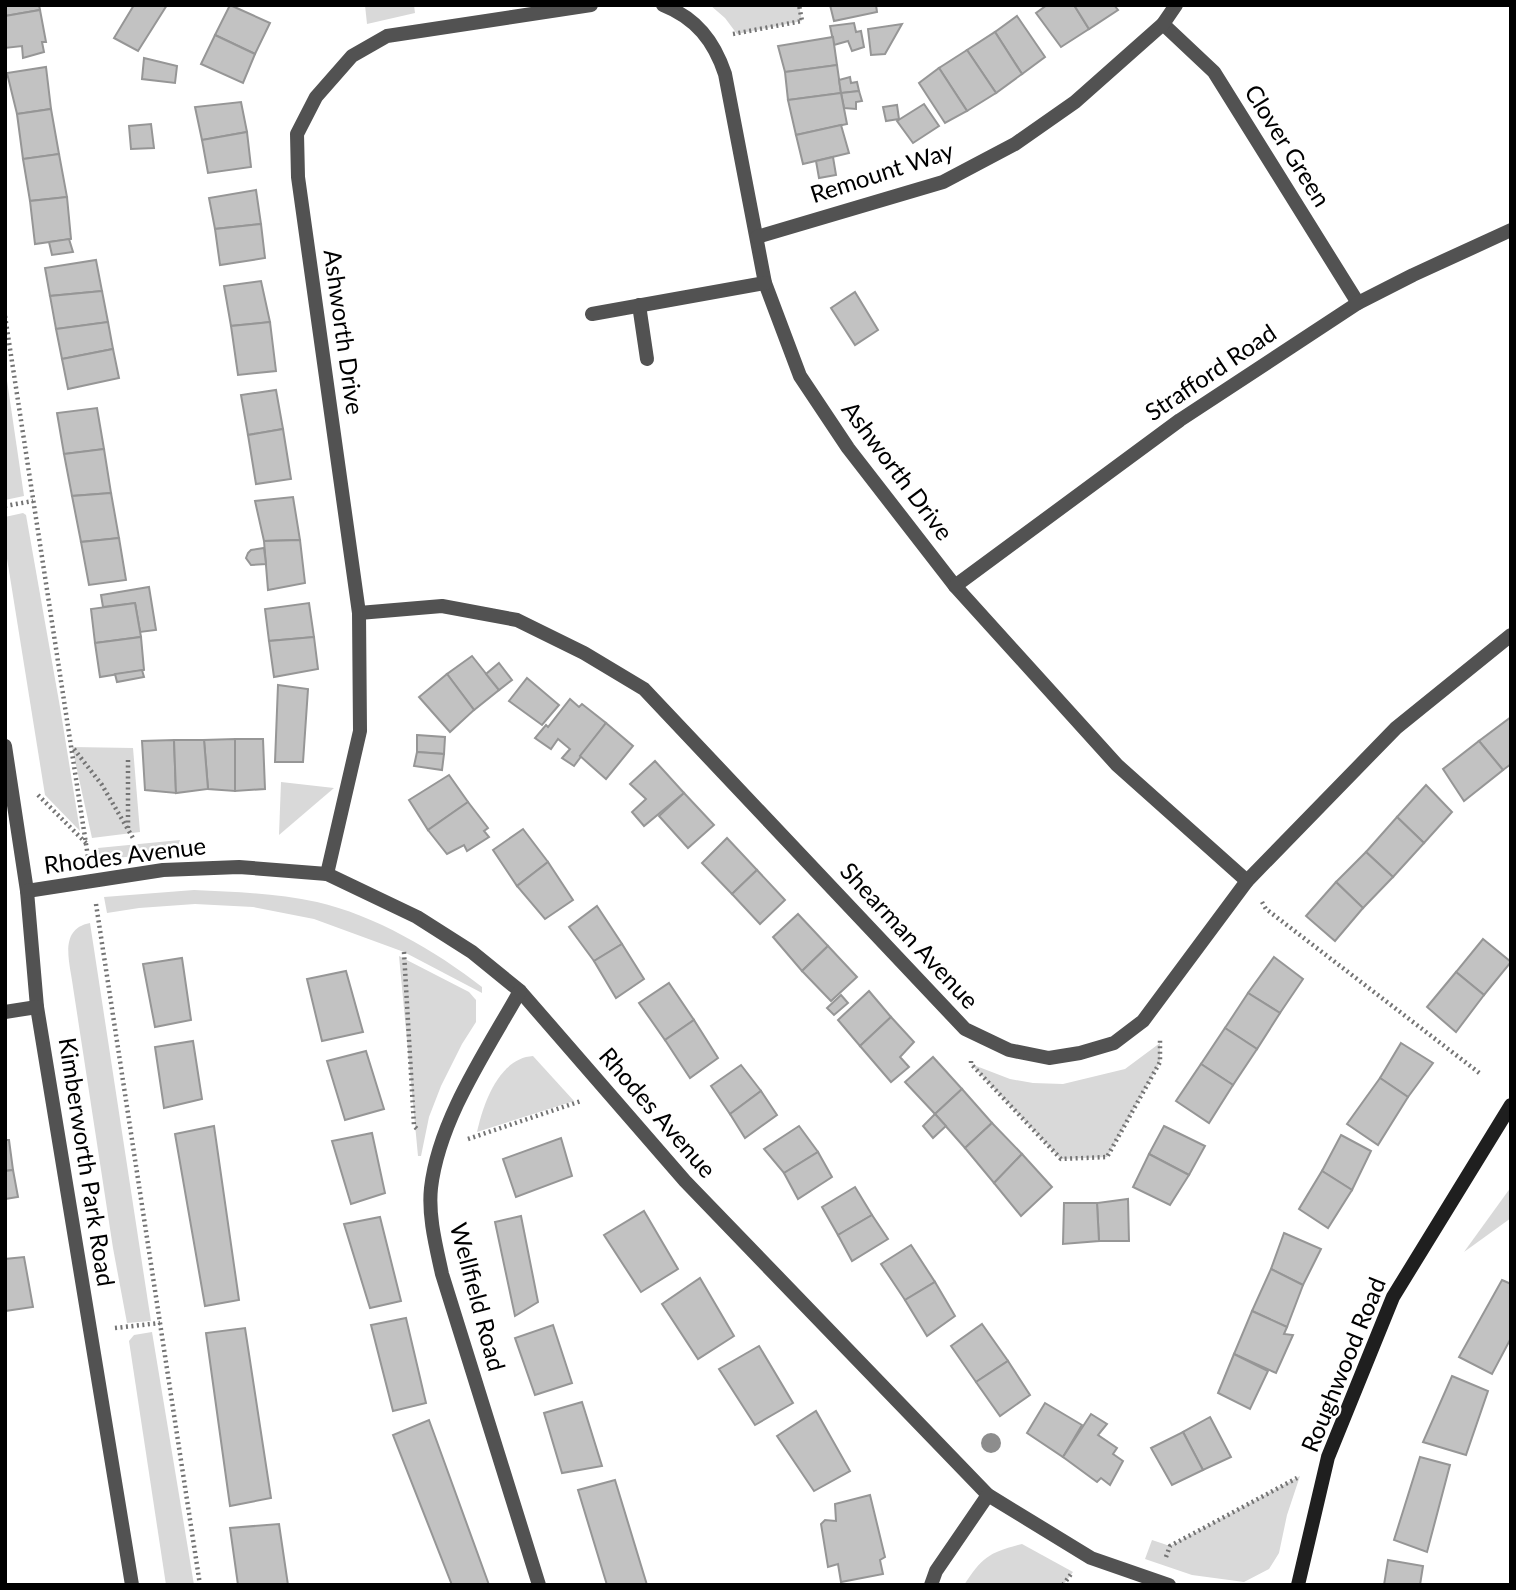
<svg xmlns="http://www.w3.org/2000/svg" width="1516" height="1590" font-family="Lato,sans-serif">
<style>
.green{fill:#d9d9d9}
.building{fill:#c2c2c2;stroke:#969696;stroke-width:2}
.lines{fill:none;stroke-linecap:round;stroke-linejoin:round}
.path{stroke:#747474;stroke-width:4.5;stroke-dasharray:2 3.5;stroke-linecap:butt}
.street{stroke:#525252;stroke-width:14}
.secondary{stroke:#1f1f1f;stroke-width:14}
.tree{fill:#8d8d8d}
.labels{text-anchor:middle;stroke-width:5;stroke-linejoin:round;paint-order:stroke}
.street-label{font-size:24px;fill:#000;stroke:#fff}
</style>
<rect width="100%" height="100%" fill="#fff"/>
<g class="green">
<polygon points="365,5 414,5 415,13 367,24"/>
<polygon points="710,5 799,5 802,21 737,34 725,18"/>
<polygon points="5,367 24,496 5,500"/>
<polygon points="23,513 26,515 60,707 80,831 45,795 5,546 5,517"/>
<polygon points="72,747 133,748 140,832 92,838"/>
<polygon points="281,782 334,788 279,835"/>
<polygon points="180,840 176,852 96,860 94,850 98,848"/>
<path d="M194 890C235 892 277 893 317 902 374 915 436 951 482 987V993L404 952 314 919 253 907 195 904 139 908 107 913 104 897Z"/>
<path d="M90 923 148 1302 151 1321 127 1323 113 1248 73 987C70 963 58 929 90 923Z"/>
<polygon points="399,956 469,992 476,1000 476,1022 462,1044 441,1086 429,1117 421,1156 418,1156"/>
<polygon points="1160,1043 1160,1062 1107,1157 1061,1159 971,1064 1010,1079 1033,1083 1063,1084 1125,1069"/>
<path d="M533 1056 574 1101 477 1132C483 1104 499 1058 533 1056Z"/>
<polygon points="1511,1187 1511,1218 1464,1252"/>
<polygon points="152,1332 194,1585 166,1585 129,1341 134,1335"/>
<polygon points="1300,1476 1287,1515 1279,1553 1269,1569 1244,1582 1192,1575 1145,1559 1152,1540 1170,1546"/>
<path d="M1022 1544 1073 1572 1063 1585H964C982 1557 990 1552 1022 1544Z"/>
</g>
<g class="building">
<polygon points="5,5 39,5 40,10 5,16"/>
<polygon points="134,5 167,5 138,51 114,38"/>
<polygon points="230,5 270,23 255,54 215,35"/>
<polygon points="830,5 876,5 877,12 834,21"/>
<polygon points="1047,5 1074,5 1089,29 1061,47 1036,13"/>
<polygon points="1074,5 1114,5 1118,10 1089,29"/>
<polygon points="40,10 46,42 42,42 44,52 23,58 22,46 5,48 5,16"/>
<polygon points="1017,16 1045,57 1022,74 995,32"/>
<polygon points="854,23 856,32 861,31 864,47 852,51 848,41 834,45 830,26"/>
<polygon points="902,24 885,54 871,55 868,29"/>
<polygon points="995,32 1022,74 996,93 967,50"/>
<polygon points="215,35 255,54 243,83 201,64"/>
<polygon points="833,37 837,65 785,72 778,46"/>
<polygon points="967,50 996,93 967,111 939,68"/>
<polygon points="144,58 177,66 175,83 142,79"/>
<polygon points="837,65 841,93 788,100 785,72"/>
<polygon points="46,67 51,109 17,114 7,73"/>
<polygon points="939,68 967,111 945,123 919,83"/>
<polygon points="850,77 851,83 857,82 859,91 841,93 839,80"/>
<polygon points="859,91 862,101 856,102 856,109 844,108 841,93"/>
<polygon points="841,93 847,124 796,135 788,100"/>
<polygon points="241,102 247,132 202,140 195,107"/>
<polygon points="924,104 939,126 913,143 897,121"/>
<polygon points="897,105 899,119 886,121 883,107"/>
<polygon points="51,109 59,154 23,159 17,114"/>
<polygon points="151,124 154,148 131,149 129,126"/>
<polygon points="841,125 849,153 803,164 796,135"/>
<polygon points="247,132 251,167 208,173 202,140"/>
<polygon points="59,154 67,197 30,201 23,159"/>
<polygon points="833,157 836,175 819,178 816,161"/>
<polygon points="256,190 261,224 215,229 209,198"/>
<polygon points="67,197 71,239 35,244 30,201"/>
<polygon points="261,224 265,258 220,265 215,229"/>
<polygon points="69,239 73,252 52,255 49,242"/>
<polygon points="96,260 102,291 50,296 45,268"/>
<polygon points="261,281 270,322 231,326 224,286"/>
<polygon points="102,291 108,322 56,329 50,296"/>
<polygon points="855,292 878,330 855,345 831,308"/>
<polygon points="108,322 113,349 62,359 56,329"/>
<polygon points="270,322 276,371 238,375 231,326"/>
<polygon points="113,349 119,378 68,389 62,359"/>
<polygon points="276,390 283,429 248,435 241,395"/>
<polygon points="97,408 104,449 64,454 57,413"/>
<polygon points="283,429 291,479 256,484 248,435"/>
<polygon points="104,449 111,493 72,496 64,454"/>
<polygon points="111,493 119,538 81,542 72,496"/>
<polygon points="293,497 300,540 264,541 255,501"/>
<polygon points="119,538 126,580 89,585 81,542"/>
<polygon points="300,540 305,583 268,590 264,541"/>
<polygon points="264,548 266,564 251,565 246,558 248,553 251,550"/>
<polygon points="149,587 156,630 140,632 135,603 103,607 101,595"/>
<polygon points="135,603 141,637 95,643 91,609"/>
<polygon points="309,603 314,637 269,641 265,609"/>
<polygon points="141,637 144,670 100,677 95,643"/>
<polygon points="314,637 318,669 274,677 269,641"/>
<polygon points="472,656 499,690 474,710 447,674"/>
<polygon points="499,663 512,680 499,690 486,674"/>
<polygon points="142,670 144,677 117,682 115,674"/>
<polygon points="447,674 474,710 450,732 419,697"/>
<polygon points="527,678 559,705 542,725 509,701"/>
<polygon points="278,685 308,689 303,762 275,762"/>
<polygon points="570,699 579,707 582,704 606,723 574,766 562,758 570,749 558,739 551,749 535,738 546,725 548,727"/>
<polygon points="1511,717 1511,764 1503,770 1479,741"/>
<polygon points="606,723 633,746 606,779 580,756"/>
<polygon points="417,735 445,737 444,754 417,752"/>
<polygon points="235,739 235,791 208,789 204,740"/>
<polygon points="235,739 263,739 265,789 235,791"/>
<polygon points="174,740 176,793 145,790 142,741"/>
<polygon points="174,740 204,740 208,789 176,793"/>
<polygon points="1479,741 1503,770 1464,801 1443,769"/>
<polygon points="417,752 444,754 442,770 414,766"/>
<polygon points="655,761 684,793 644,826 632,812 646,799 630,784"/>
<polygon points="449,775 468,802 428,830 409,800"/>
<polygon points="1426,785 1452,812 1424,843 1397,817"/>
<polygon points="684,793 714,825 688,848 659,816"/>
<polygon points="468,802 488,828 484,831 489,837 467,851 464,845 447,854 428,830"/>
<polygon points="1397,817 1424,843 1393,877 1366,852"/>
<polygon points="523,829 548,862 517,886 493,850"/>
<polygon points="727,838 757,870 732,894 702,863"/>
<polygon points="1366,852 1393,877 1363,908 1336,882"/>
<polygon points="548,862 573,900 545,919 517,886"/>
<polygon points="757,870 785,900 760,924 732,894"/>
<polygon points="1336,882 1363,908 1335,941 1306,916"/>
<polygon points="597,906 622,944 594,961 569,927"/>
<polygon points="798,914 828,946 802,971 773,937"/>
<polygon points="1483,939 1511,962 1484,995 1456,972"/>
<polygon points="622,944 644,979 616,998 594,961"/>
<polygon points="828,946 857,977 831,1001 802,971"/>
<polygon points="1274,957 1303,979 1280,1013 1248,993"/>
<polygon points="182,958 191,1020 155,1027 143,964"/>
<polygon points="346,971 363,1032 322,1041 307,979"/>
<polygon points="1456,972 1484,995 1456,1032 1427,1007"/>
<polygon points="669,983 694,1020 665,1040 639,1003"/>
<polygon points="869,991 891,1017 860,1046 838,1020"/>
<polygon points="1248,993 1280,1013 1257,1049 1225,1028"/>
<polygon points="841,995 848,1003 834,1015 827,1008"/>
<polygon points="891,1017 914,1042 900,1057 909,1067 891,1082 860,1046"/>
<polygon points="694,1020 718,1058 690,1078 665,1040"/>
<polygon points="1225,1028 1257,1049 1233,1085 1201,1064"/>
<polygon points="193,1041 202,1099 164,1108 155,1047"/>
<polygon points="1401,1043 1433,1063 1408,1097 1380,1078"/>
<polygon points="366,1051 384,1109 345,1120 327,1061"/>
<polygon points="933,1057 962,1089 935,1114 905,1082"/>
<polygon points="1201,1064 1233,1085 1209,1123 1176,1101"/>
<polygon points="741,1065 761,1091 730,1114 711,1086"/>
<polygon points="1380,1078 1408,1097 1378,1145 1347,1124"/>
<polygon points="962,1089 992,1123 965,1148 935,1114"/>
<polygon points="761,1091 777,1115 745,1138 730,1114"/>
<polygon points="935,1114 946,1126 933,1138 923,1126"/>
<polygon points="992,1123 1022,1154 994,1183 965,1148"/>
<polygon points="214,1126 239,1300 205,1306 175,1134"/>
<polygon points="799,1126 818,1152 784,1173 764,1149"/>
<polygon points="1164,1126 1205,1146 1189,1175 1149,1154"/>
<polygon points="372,1133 385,1193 351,1204 332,1141"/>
<polygon points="1341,1135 1371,1151 1352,1190 1322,1171"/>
<polygon points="561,1138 572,1176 516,1197 503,1159"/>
<polygon points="5,1140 9,1140 13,1170 5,1171"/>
<polygon points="818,1152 832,1177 798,1199 784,1173"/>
<polygon points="1022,1154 1052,1187 1021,1216 994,1183"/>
<polygon points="1149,1154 1189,1175 1170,1205 1133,1187"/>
<polygon points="13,1170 18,1197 5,1199 5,1171"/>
<polygon points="1322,1171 1352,1190 1328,1228 1299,1209"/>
<polygon points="855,1187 872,1215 838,1235 822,1207"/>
<polygon points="1128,1199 1129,1241 1099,1241 1097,1203"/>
<polygon points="1064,1203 1097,1203 1099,1241 1063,1244"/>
<polygon points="644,1211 678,1269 641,1292 604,1235"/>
<polygon points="872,1215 888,1239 852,1261 838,1235"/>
<polygon points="521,1216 538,1302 515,1316 495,1222"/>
<polygon points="380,1217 401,1301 370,1308 344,1224"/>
<polygon points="1284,1233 1321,1249 1303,1285 1271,1269"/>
<polygon points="911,1245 935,1282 905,1300 881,1264"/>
<polygon points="24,1257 33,1307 5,1311 5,1259"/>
<polygon points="1271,1269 1303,1285 1287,1327 1252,1311"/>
<polygon points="700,1278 734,1336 698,1359 662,1304"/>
<polygon points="1502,1280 1511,1284 1511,1338 1492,1374 1459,1357"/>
<polygon points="935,1282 955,1316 927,1336 905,1300"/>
<polygon points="1252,1311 1287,1327 1284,1334 1293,1335 1276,1373 1234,1354"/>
<polygon points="406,1318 426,1403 393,1411 371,1325"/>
<polygon points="982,1324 1008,1361 976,1382 951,1346"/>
<polygon points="553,1325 572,1383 535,1395 515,1338"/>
<polygon points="245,1328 271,1498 230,1506 206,1333"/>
<polygon points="759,1346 793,1403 755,1425 719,1369"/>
<polygon points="1234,1354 1268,1371 1250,1409 1218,1393"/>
<polygon points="1008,1361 1030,1395 1000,1416 976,1382"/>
<polygon points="1452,1376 1488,1391 1466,1455 1423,1442"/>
<polygon points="582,1402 602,1466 562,1473 544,1413"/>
<polygon points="1045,1403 1082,1425 1063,1457 1027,1433"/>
<polygon points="816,1411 850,1471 814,1491 777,1436"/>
<polygon points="1091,1414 1107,1424 1098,1435 1117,1448 1113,1454 1123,1461 1110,1485 1101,1478 1097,1482 1063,1457"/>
<polygon points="1210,1417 1231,1457 1203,1470 1183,1432"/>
<polygon points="429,1420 489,1585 452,1585 393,1435"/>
<polygon points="1183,1432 1203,1470 1172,1485 1151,1448"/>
<polygon points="1420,1457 1450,1465 1427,1552 1394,1540"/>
<polygon points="615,1480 647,1585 607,1585 578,1490"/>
<polygon points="870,1495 885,1557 880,1560 883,1574 841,1582 838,1564 828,1567 821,1524 825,1520 836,1521 835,1504"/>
<polygon points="279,1524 288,1585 238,1585 230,1528"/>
<polygon points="1388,1560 1423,1566 1420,1585 1384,1585"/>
</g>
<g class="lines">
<g class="path">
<polyline points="733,34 802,21 799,5"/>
<polyline points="5,316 88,857"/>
<polyline points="5,506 33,501"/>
<polyline points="74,749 102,785 133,838"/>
<polyline points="38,795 86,843"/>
<polyline points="128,828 128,758"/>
<polyline points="1262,902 1266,909 1482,1075"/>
<polyline points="96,904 200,1585"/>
<polyline points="404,952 414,1126 419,1131"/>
<polyline points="971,1061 971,1064 1061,1159 1107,1157 1160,1062 1160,1038"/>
<polyline points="468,1139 581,1101"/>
<polyline points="115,1328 160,1323"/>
<polyline points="1166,1557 1170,1546 1297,1478"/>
<polyline points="1063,1585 1071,1574"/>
</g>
<g class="street">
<path d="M663 5C696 18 714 41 725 74L765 283 800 376 848 448 955 586 1117 765 1247 881"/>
<polyline points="1163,24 1214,72 1358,303"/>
<polyline points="757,237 943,182 1015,144 1075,102 1163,24 1176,5"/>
<polyline points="639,305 647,359"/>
<polyline points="592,314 765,283"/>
<polyline points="955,586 1180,420 1358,303 1413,275 1511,230"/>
<polyline points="359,613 442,606 517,620 584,653 644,689 965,1029 1009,1050 1049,1058 1080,1053 1114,1043 1143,1021 1247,881 1396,728 1511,635"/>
<polyline points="5,746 27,891 37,1007 132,1585"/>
<polyline points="327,874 360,731 359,613 298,177 297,134 316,97 352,56 387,36 591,5"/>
<polyline points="27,891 163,870 239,867 327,874 417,917 472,952 520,991 685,1181 988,1495 1091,1558 1169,1585"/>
<path d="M520 991C487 1050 439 1119 431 1188 428 1216 436 1246 442 1274L539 1585"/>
<polyline points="5,1012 37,1007"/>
<polyline points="931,1585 936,1571 988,1495"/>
</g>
<polyline class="secondary" points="1298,1585 1328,1457 1393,1297 1511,1105"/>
</g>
<circle class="tree" cx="991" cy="1443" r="10"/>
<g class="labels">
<g class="street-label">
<text transform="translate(1287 146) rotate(58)" y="8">Clover Green</text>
<text transform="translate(882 173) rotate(-18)" y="8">Remount Way</text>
<text transform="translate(343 332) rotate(82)" y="8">Ashworth Drive</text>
<text transform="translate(1211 373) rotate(-34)" y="8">Strafford Road</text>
<text transform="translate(897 471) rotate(53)" y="8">Ashworth Drive</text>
<text transform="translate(125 856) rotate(-7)" y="8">Rhodes Avenue</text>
<text transform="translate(909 936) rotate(47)" y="8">Shearman Avenue</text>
<text transform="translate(657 1113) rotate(49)" y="8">Rhodes Avenue</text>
<text transform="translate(86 1162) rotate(81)" y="8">Kimberworth Park Road</text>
<text transform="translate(477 1297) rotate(75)" y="8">Wellfield Road</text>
<text transform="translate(1344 1365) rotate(-68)" y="8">Roughwood Road</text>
</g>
</g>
<rect width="1516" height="1590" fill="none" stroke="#000000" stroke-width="14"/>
</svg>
